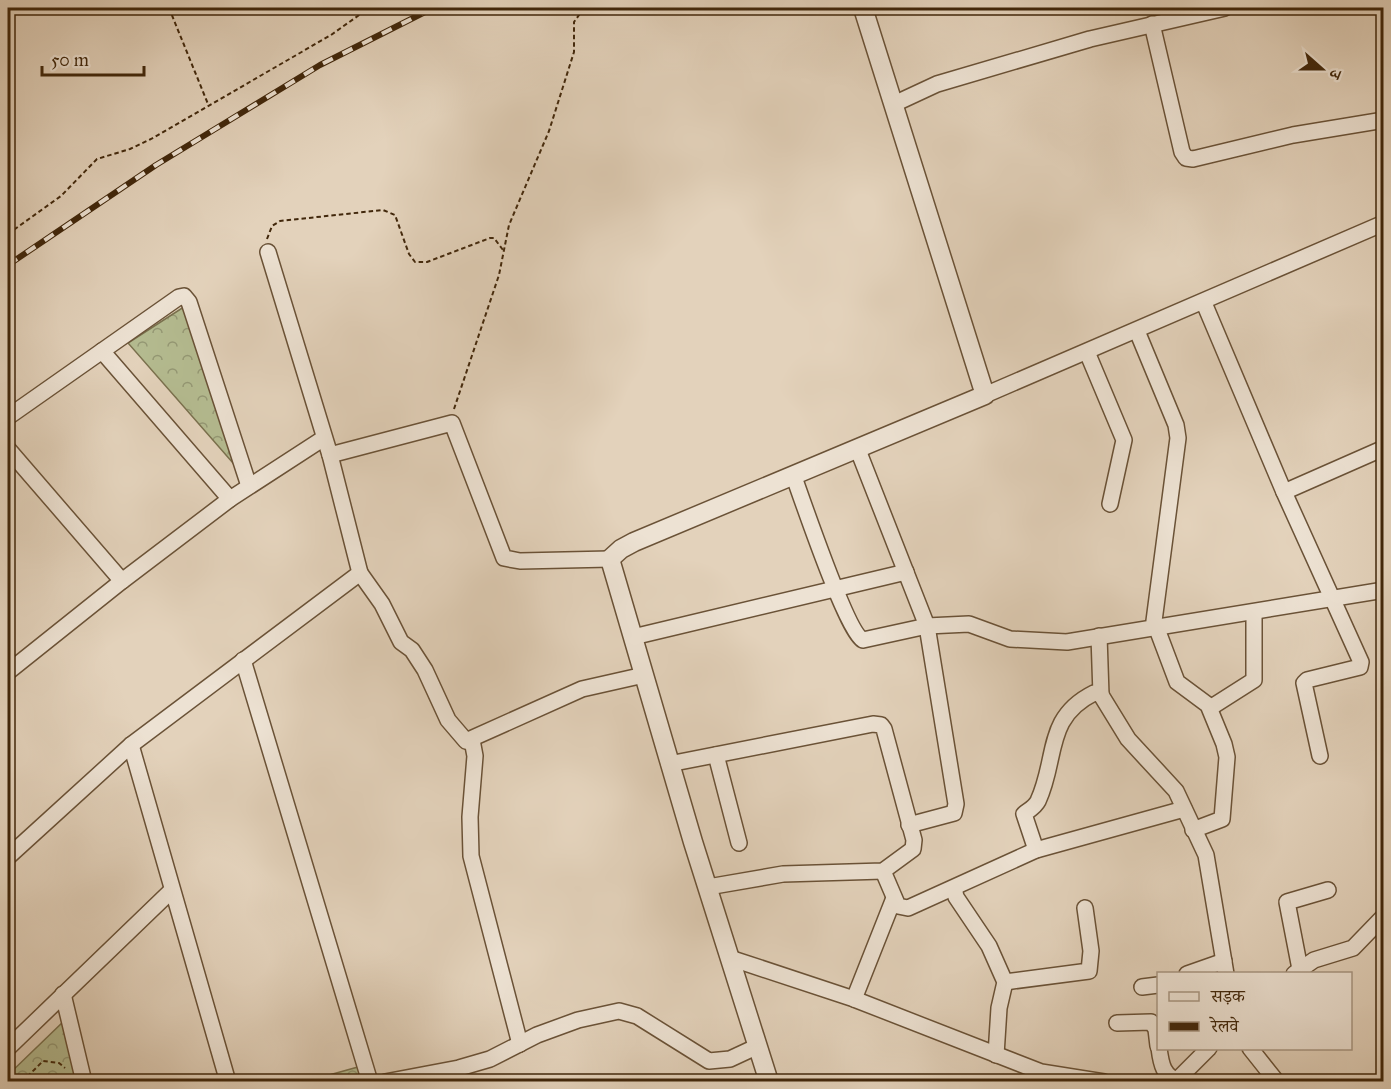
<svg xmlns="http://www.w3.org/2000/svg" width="1391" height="1089" font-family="'IM FELL Great Primer','Noto Serif Devanagari',serif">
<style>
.forest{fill:url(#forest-crowns);stroke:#7a714e;stroke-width:1.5}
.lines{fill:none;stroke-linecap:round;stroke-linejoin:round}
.minor-casing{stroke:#6a5237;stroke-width:18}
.tertiary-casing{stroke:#6a5237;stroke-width:21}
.path{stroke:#41270b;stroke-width:2;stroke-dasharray:4.5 3;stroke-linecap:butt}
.minor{stroke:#ede2d3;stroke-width:15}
.tertiary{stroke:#ede2d3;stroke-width:18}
.rail-casing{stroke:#41270b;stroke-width:6}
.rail{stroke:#ede2d3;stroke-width:4;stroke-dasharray:11;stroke-linecap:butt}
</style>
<defs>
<pattern id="forest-crowns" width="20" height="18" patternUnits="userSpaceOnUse" patternTransform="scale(1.5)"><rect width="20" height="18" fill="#b4bb90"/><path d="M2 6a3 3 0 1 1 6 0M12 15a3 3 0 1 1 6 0" fill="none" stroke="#949874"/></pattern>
</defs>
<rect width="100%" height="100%" fill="#e3d2bb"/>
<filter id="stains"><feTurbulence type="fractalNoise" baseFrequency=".00333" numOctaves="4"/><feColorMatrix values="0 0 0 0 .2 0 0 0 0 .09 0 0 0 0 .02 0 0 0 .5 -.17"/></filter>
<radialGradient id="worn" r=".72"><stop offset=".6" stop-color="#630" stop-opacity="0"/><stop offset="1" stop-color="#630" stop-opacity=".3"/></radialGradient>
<g class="forest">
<polygon points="190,303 240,471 128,343"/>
<polygon points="64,1021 78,1081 8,1082 8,1075"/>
<polygon points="358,1067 362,1081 304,1082"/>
</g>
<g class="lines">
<defs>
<g id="minor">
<polyline points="1152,24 1182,152 1186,158 1193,159 1293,135 1384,120"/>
<polyline points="894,104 937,84 1090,39 1225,8"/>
<polyline points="1204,303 1284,492 1361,662 1360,667 1307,680 1304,683 1320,756"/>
<polyline points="1137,331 1176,425 1178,438 1154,621 1177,682 1208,705 1224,744 1227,757 1222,819 1193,830"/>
<polyline points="102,351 230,499"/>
<polyline points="1087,352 1124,440 1110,504"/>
<polyline points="985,395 1384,223"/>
<polyline points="8,417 179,297 184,296 189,302 249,486"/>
<polyline points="8,449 122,581"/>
<polyline points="858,450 927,626 956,804 954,813 909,825"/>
<polyline points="330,455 452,423 504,558 520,561 610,559"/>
<path d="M794 477C803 502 847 632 863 640L927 626 969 624 1010 639 1067 642 1384 590"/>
<polyline points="1284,492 1384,448"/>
<polyline points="360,573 382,604 401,642 412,650 425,670 448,720 466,741 582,689 644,675"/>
<polyline points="1099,636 1101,695 1128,739 1176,791 1206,855 1226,974"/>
<polyline points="633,637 906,572"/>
<polyline points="243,660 370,1082"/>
<polyline points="8,672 122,581 230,499 324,438"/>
<polyline points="1210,708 1254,680 1254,612"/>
<polyline points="472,740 475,756 470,817 471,856 520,1044"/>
<polyline points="131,745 228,1082"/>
<polyline points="716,755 739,843"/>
<polyline points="669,764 873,724 881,725 884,729 914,840 913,849 883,871 783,874 708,887"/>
<path d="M1036 850 1024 814C1029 810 1035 807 1038 801 1058 758 1044 718 1094 693L1101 694"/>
<polyline points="8,857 131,745 360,573 330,455 268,252"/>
<polyline points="883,871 898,906 908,908 1036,850 1184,809"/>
<polyline points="954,888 956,897 989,946 1005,982 999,1008 996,1055"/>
<polyline points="730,958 854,999 1041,1072 1104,1082"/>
<polyline points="1300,969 1287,902 1328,890"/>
<polyline points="1187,974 1224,961"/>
<polyline points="1294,974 1314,960 1353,948 1384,916"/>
<polyline points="1005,982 1089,971 1091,951 1085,908"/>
<polyline points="1142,987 1158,985"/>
<polyline points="63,994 84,1082"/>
<polyline points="854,999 894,898"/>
<polyline points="1117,1023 1151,1022 1156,1029 1158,1046"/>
<polyline points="8,1048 172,890"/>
<path d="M1159 1048C1161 1064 1163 1077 1181 1082"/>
<polyline points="1250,1048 1277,1082"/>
<polyline points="385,1082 459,1068 490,1059 537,1035 578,1020 619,1011 637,1016 709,1061 730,1059 758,1046"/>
<polyline points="1175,1082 1209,1048"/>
</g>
<polyline id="tertiary" points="769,1082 693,842 610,559 621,549 634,542 985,395 863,8"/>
</defs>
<use href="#minor" class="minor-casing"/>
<use href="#tertiary" class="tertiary-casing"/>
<g class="path">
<polyline points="169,8 208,104"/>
<polyline points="8,234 61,196 97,159 130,149 151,139 331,35 369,8"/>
<polyline points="267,239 272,226 280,221 383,210 395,215 409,254 415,262 427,262 490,238 494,238 503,250"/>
<polyline points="454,409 499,275 509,225 549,131 574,52 574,22 584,8"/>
<polyline points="22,1082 43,1061 59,1063 65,1068"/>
</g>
<use href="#minor" class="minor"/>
<use href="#tertiary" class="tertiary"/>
<defs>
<polyline id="rail" points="8,265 156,165 320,65 433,8"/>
</defs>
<use href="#rail" class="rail-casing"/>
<use href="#rail" class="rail"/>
</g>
<rect width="1391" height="1089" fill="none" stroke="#e3d2bb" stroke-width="30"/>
<rect x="9" y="9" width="1373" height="1071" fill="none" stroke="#41270b" stroke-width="3"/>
<rect x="15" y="15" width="1361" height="1059" fill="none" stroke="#41270b" stroke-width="1.5"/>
<rect x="1157" y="972" width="195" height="78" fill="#ede2d3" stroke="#a89783" stroke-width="1.5"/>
<rect x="1169" y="992" width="30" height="9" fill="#ede2d3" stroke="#a89783" stroke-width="1.5"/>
<text x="1211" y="1002" font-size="18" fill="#41270b">सड़क</text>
<rect x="1169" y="1022" width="30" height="9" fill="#41270b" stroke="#a89783" stroke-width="1.5"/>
<text x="1211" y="1032" font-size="18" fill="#41270b">रेलवे</text>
<g transform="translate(1322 69) rotate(111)" stroke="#ede2d3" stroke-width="4.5" paint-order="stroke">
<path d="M0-4.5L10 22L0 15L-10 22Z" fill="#41270b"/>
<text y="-9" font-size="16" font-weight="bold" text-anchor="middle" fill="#41270b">उ</text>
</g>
<path d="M42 66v9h102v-9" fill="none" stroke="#41270b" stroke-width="3"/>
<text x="51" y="66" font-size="18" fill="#41270b" stroke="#ede2d3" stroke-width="4.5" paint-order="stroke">50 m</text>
<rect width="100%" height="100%" filter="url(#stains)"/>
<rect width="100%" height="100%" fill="url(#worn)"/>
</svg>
